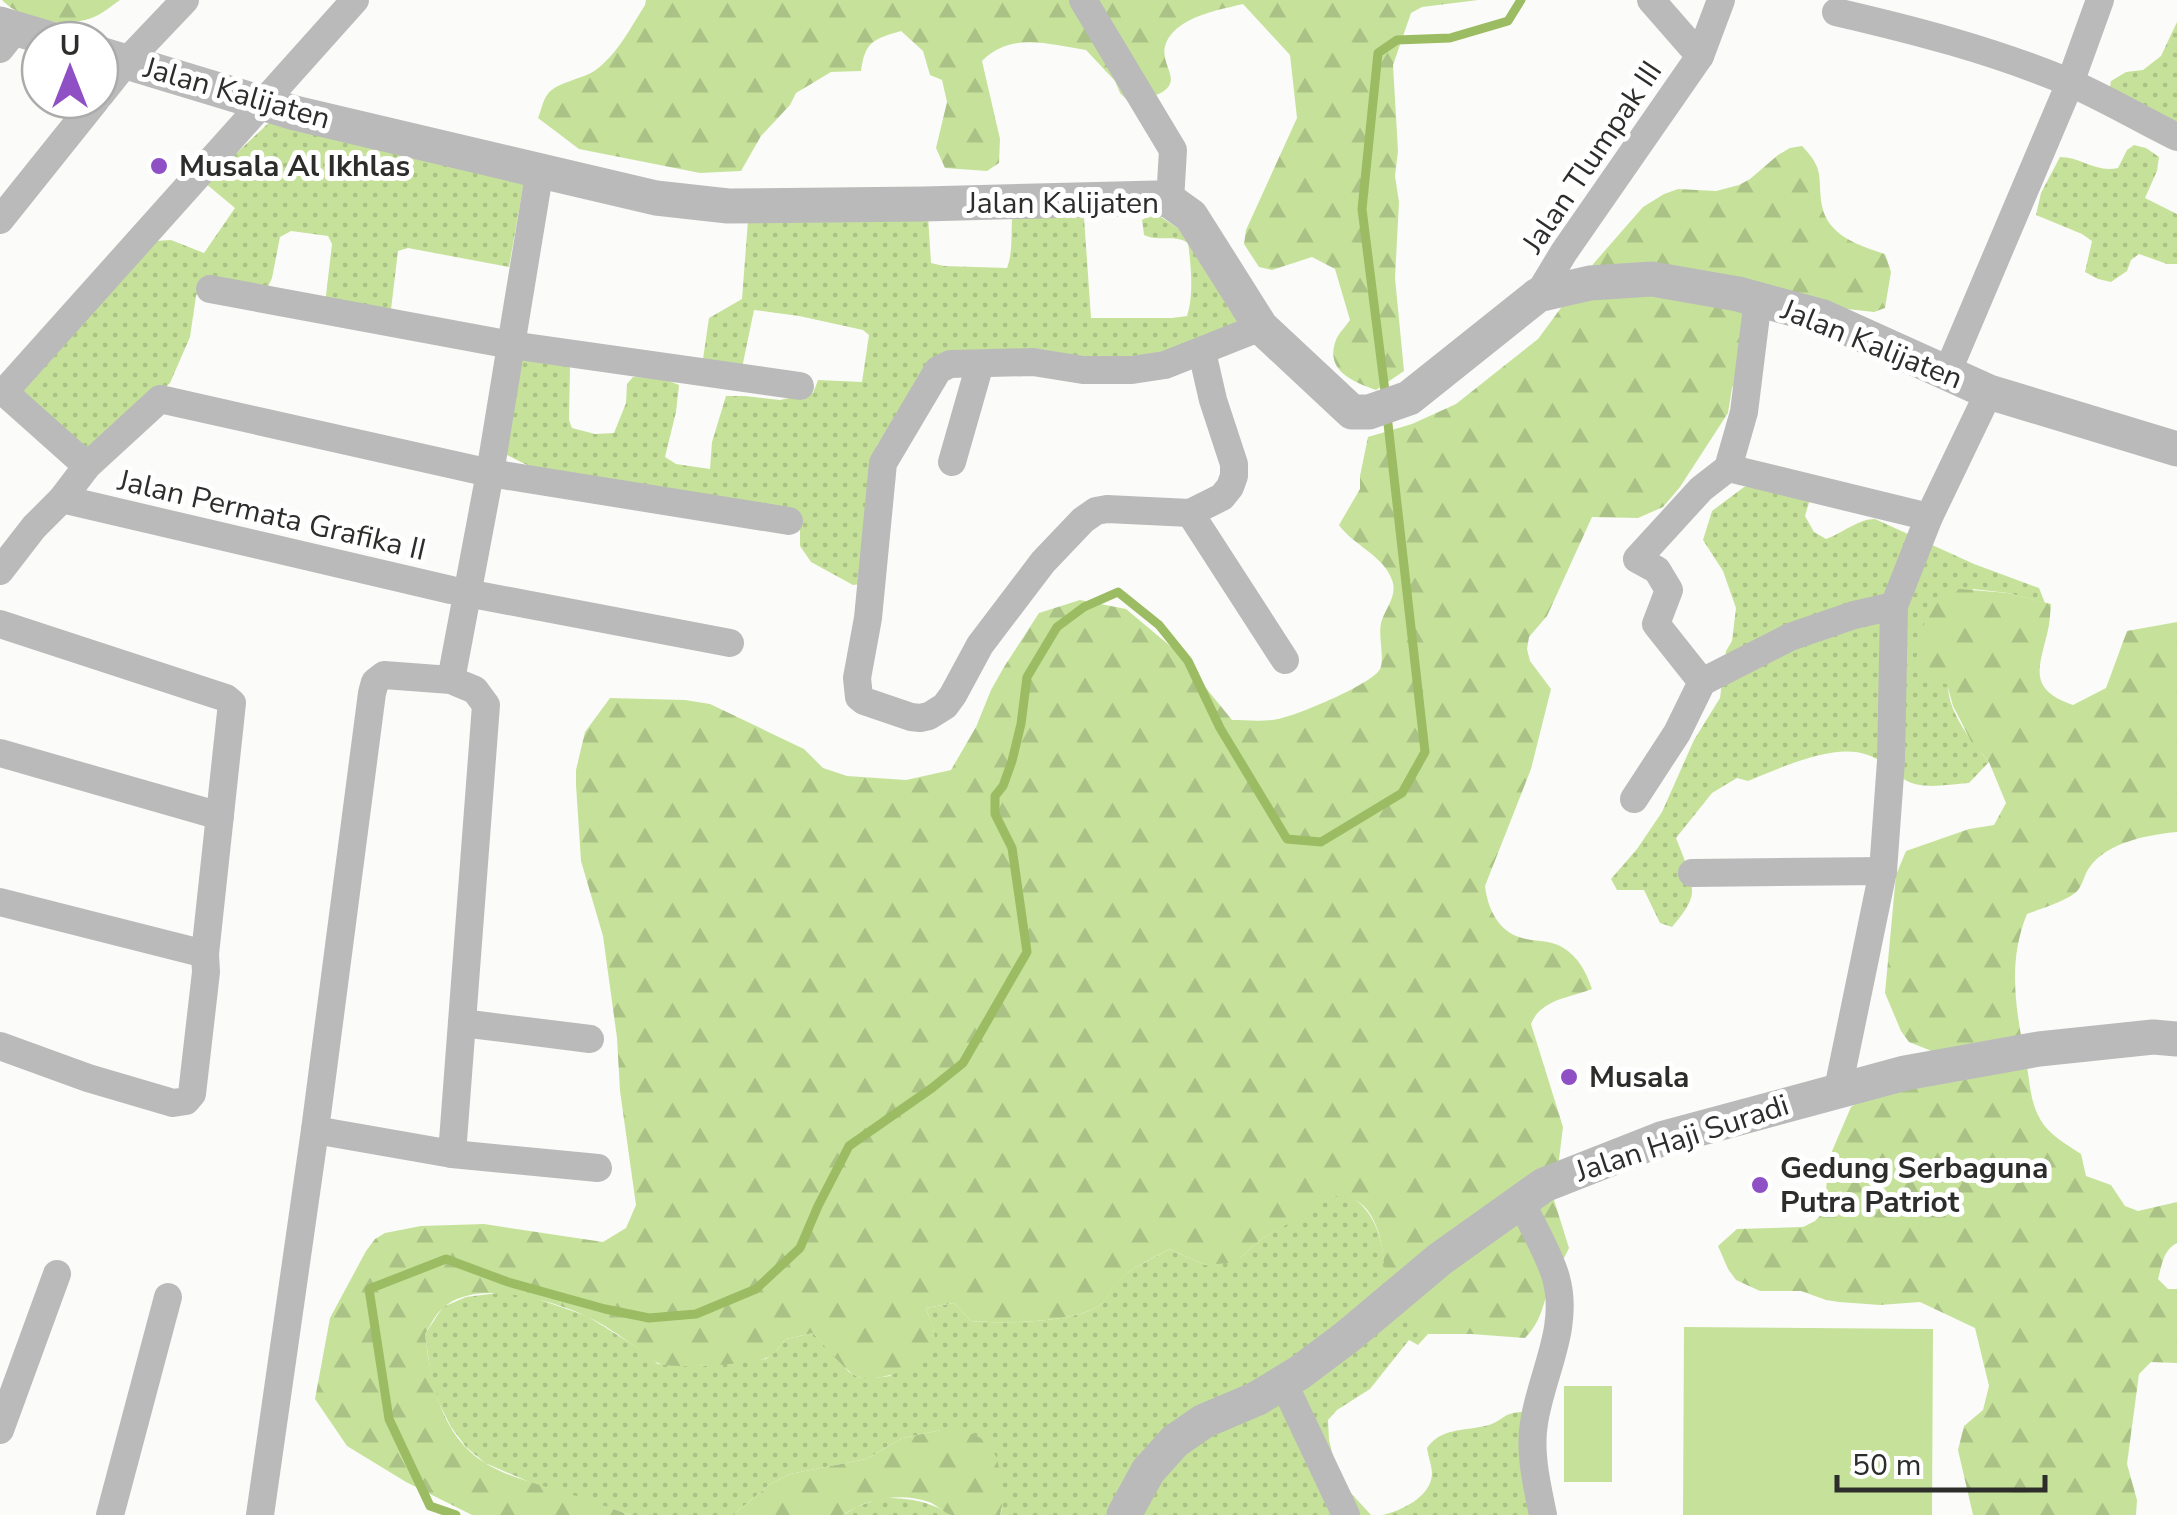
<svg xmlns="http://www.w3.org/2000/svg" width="2177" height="1515" font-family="'Nunito Sans',sans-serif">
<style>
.grass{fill:url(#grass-dots)}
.forest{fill:url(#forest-firs)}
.pitch{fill:#c6e29a}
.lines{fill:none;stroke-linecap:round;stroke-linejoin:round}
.stream{stroke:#9cbc63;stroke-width:9}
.minor{stroke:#bababb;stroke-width:28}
.tertiary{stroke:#bababb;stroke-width:35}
.poi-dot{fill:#8f50c6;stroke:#fff;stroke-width:4}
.labels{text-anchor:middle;stroke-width:10;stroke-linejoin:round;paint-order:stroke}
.street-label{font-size:30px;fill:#2d2d2c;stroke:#fff}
.poi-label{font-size:30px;font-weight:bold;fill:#2d2d2c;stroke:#fff;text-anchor:start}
</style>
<defs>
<pattern id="grass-dots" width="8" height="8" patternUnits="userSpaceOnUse" patternTransform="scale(2.5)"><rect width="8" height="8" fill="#c6e29a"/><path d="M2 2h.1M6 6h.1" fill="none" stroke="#aac285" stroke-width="1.8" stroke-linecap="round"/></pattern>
<pattern id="forest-firs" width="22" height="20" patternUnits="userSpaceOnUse" patternTransform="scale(2.5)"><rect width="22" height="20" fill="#c6e29a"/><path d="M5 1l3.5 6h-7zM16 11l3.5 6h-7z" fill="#aac285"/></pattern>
</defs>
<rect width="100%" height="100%" fill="#fbfcf9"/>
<g class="grass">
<polygon points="2177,22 2177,133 2108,98 2111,81 2126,72 2143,70 2161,56"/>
<polygon points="276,116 525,176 509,267 408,248 398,251 390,318 325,304 332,244 328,236 291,231 280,237 272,278 264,295 201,284 196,296 190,337 170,383 90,455 21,390 155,241 171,240 204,253 235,208 205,183"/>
<path d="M2134 145 2146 148 2159 157 2157 171 2145 198 2177 214V264H2167L2139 254 2131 260 2127 271 2111 282 2098 279 2085 272 2092 241 2082 234 2036 215 2041 193 2060 157C2081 157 2096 173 2118 168L2127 150Z"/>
<path d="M1013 210 1084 217 1091 318H1172L1187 316C1194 295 1191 265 1188 243 1175 234 1158 242 1144 235L1142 220 1155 213 1182 231 1240 326 1147 357 930 364 915 392 877 445 870 485 868 583 853 585 811 562 800 546V527L531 467 507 455 506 437 521 357 570 367 569 420 572 428 595 434 614 433 626 403 627 384 633 377 662 378 679 385 676 412 665 457 676 464 710 469 712 442 726 396H745L780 400 813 393 818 380 862 382 869 335 863 330 799 316 754 310 742 368 703 359 709 318 742 299 748 220 928 216 931 263 944 266 1007 268C1014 250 1010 229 1013 210Z"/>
<path d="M1744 487H1770L1810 499 1805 516 1814 532 1826 539C1843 533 1858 519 1875 519L1974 564 2039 588 2045 603 2008 593 1973 589C1967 610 1946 670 1948 688 1950 715 1972 742 1989 762L1969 783C1950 784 1924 790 1907 781 1894 774 1883 760 1868 755 1834 742 1781 768 1748 781L1737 778 1712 793 1676 838C1681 851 1693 878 1692 892 1692 903 1680 918 1672 927L1660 923 1644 890H1617L1611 879 1637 849 1662 812 1694 740 1720 698 1726 651 1732 641 1736 608 1723 571 1703 540 1712 511Z"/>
<path d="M1349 1195C1384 1217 1384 1256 1387 1294L1428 1334 1418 1345 1409 1340 1370 1389 1337 1410 1328 1420 1329 1440 1339 1480 1371 1515H1000L1002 1509 941 1430 903 1438 866 1459 790 1474 769 1485 733 1515H631L534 1484 485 1463 466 1447 451 1427 440 1405 432 1382 425 1334 443 1307 466 1297 505 1292 532 1297 587 1316 635 1346 658 1364 700 1366 766 1359 777 1350 786 1339 813 1333 849 1372 860 1378H874L890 1376 934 1332 926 1308 954 1303 971 1321C1001 1324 1081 1323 1103 1303 1109 1297 1110 1288 1116 1282 1128 1270 1154 1258 1169 1249L1205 1265 1240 1258 1260 1240 1325 1201 1336 1196Z"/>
<path d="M1531 1411 1530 1515H1382C1401 1511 1431 1497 1432 1474 1432 1466 1428 1456 1427 1448 1441 1428 1463 1431 1485 1426 1494 1424 1499 1420 1507 1415 1514 1412 1523 1412 1531 1411Z"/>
<path d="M881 1498C908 1498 927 1500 951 1515H843L856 1507Z"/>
</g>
<g class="forest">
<path d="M2 0H120C110 7 97 18 85 20 58 26 21 20 2 0Z"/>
<path d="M646 0H1478L1422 7 1411 13 1393 65 1398 151 1395 176 1399 202 1395 278 1404 371 1376 390C1354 382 1324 371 1336 340 1338 334 1346 326 1350 320L1335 269 1312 257 1272 270 1259 267 1244 244 1246 230 1297 118 1290 55 1243 4C1219 10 1186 15 1170 36 1147 67 1207 86 1130 103L1120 93 1115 81 1086 50C1049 45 1012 31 982 61L1000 139 999 163 987 171 945 168 936 148 947 102 942 80 930 75 923 51 901 31C874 39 865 41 861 71L831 72 796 93 790 105 761 136 741 171 700 173 579 149 538 118C541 111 543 100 547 95 557 81 583 80 597 69 618 53 631 27 645 5Z"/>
<path d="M1802 146C1826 171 1817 177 1822 206 1828 236 1860 246 1885 254L1891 272 1885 308 1874 312 1829 307 1770 319 1732 388 1728 413 1680 487 1663 507 1638 518 1592 517 1547 616 1529 637 1527 649 1530 661 1551 689 1531 769 1485 886C1488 911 1500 934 1526 939 1536 941 1549 941 1558 945 1577 954 1586 971 1592 989 1570 998 1541 999 1531 1024L1563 1127 1554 1200 1569 1248C1562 1263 1552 1278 1547 1293 1542 1311 1538 1325 1525 1338L1471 1334H1428C1417 1324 1396 1308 1388 1295 1384 1288 1385 1273 1384 1264 1382 1235 1372 1194 1336 1196L1260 1240 1240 1258 1228 1263 1205 1265 1169 1249C1154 1258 1127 1270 1116 1283 1110 1288 1109 1298 1103 1303 1081 1323 1001 1324 971 1321L954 1303 926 1308C929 1319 938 1335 934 1346 928 1366 876 1384 858 1377 848 1374 822 1343 813 1333L786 1339C780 1346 774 1356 764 1359 748 1364 672 1370 658 1363 649 1360 641 1350 633 1345 619 1335 603 1324 588 1317 553 1300 474 1277 442 1309 435 1315 430 1326 425 1334 431 1381 440 1435 485 1463 506 1476 533 1483 557 1490 582 1497 606 1507 631 1515H472L406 1482 347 1446 315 1399 330 1318 366 1251 375 1239 385 1233 421 1226 484 1224 603 1242 626 1228 636 1205 620 1091 617 1038 603 936 581 861 576 785V770L585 732 610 698 685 700 710 704 804 749 823 768 847 776 906 780 951 770 976 727 991 690 1004 667 1039 613 1080 600 1126 609 1175 650 1232 720C1246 720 1263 722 1278 719 1296 716 1374 683 1380 669 1385 659 1378 637 1381 623 1385 608 1398 596 1392 580 1384 556 1353 545 1339 525L1360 489V476L1368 437 1412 424 1456 404 1538 339 1594 263 1643 207 1664 194 1678 189 1716 191 1739 185 1750 179 1778 155 1790 148Z"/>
<path d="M1960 589 2008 593 2051 604C2050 613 2050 622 2048 630 2040 666 2026 689 2073 705L2106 688 2127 631 2177 622V832C2147 835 2107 842 2089 868 2084 875 2083 884 2078 890 2070 900 2040 909 2027 914 2006 965 2017 1015 2027 1067 2030 1084 2031 1104 2040 1119 2049 1135 2066 1144 2081 1154L2086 1176 2111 1185 2125 1206 2138 1211 2177 1202V1243C2163 1250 2162 1265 2158 1279L2168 1289H2177V1363L2151 1362 2139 1374 2127 1464 2137 1500 2136 1515H1973L1958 1450 1964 1426 1983 1410 1989 1386 1975 1328 1920 1302 1880 1305 1839 1302 1826 1300 1801 1291H1760L1736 1280 1728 1269 1718 1246 1737 1229 1803 1227 1815 1221 1824 1211 1829 1158 1851 1107 1934 1052 1909 1042 1901 1031 1885 993 1896 875 1906 851 1969 829 1994 825 2006 803 1989 762 1971 741 1953 706 1947 684 1922 681 1916 660 1922 629 1934 601 1946 592Z"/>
<path d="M941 1430C975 1430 995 1438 1000 1473 1002 1488 1004 1500 1000 1515 987 1515 962 1515 951 1515 943 1512 937 1505 929 1502 902 1492 866 1498 843 1515H733L769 1485 790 1474 866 1459 903 1438Z"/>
</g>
<g class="pitch">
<polygon points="1684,1327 1933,1329 1932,1515 1683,1515"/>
<rect x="1564" y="1386" width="48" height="96"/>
</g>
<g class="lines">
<g class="stream">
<polyline points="1386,399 1362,209 1378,53 1397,40 1450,38 1508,21 1521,0"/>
<polyline points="456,1515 430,1506 389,1419 369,1289 446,1259 508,1282 605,1309 649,1318 696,1314 756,1289 800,1248 818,1206 849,1146 932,1088 963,1063 1027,952 1012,848 995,814 995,796 1003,786 1012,761 1021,724 1027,677 1057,627 1084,607 1118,592 1159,625 1188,661 1220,728 1287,839 1321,842 1402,793 1425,752 1387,415"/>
</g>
<g class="minor">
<polyline points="1083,0 1173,150 1170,201"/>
<path d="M1836 12C1914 30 1991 50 2066 81 2104 97 2140 119 2177 137"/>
<polyline points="0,49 16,29"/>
<polyline points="1700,56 1721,0"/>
<polyline points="100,95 127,61 185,0"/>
<polyline points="0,220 96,100"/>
<polyline points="210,289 511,345 800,386"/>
<polyline points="1538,295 1564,252 1700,56 1651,0"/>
<polyline points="1202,352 1213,400 1234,464 1234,476 1230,487 1222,497 1190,513 1285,660"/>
<polyline points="1947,373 2070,83 2100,0"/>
<polyline points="952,462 980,364"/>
<polyline points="87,466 4,392 355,0"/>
<polyline points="1728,468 1929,517"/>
<polyline points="62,499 451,590 730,643"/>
<polyline points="1190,513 1107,509 1096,511 1083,520 1043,562 980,645 953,695 945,706 929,716 920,718 911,717 864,701 859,697 857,678 868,618 883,463 938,370 950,364 1033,362 1083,370 1132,370 1165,365 1261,327"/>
<polyline points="0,571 34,527 62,499 87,466 160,399 490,473 789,521"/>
<polyline points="0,624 226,698 232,703 205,954 0,902"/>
<polyline points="451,680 475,690 486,705 452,1154 315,1130 372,693 375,682 384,675 451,680 490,473 540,169"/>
<polyline points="1702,682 1790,637 1854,615 1894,606"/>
<polyline points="0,753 220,816"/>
<polyline points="1634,799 1677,733 1702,682 1656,624 1669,590 1657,570 1637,559 1701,489 1728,468 1744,412 1758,299"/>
<polyline points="1692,873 1883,871"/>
<polyline points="462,1023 590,1039"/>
<polyline points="0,1046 88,1078 173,1103 186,1101 192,1094 206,972 205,954"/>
<polyline points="1838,1089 1883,871 1891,761 1894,606 1929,517 1989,392"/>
<polyline points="452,1154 598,1168"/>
<path d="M1521 1201C1531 1224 1550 1255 1556 1278 1570 1328 1541 1375 1534 1423 1529 1453 1537 1485 1543 1515"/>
<polyline points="1283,1382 1346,1515"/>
<polyline points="0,1430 57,1274"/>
<polyline points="110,1515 168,1297"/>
<polyline points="260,1515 315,1130"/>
</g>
<g class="tertiary">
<polyline points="0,24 54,40"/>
<polyline points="100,54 295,113 656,198 728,206 924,204 1156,198 1170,201 1191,216 1261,327 1352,412 1369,412 1409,398 1538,295 1590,283 1652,279 1738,294 1823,317 1989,392 2177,449"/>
<polyline points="1124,1515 1148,1471 1175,1441 1204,1421 1256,1399 1299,1373 1347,1337 1440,1259 1544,1185 1661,1139 1905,1073 2039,1049 2153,1037 2177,1039"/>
</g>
</g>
<g class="poi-dot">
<circle cx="159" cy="166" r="10"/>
<circle cx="1569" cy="1077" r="10"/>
<circle cx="1760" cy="1185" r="10"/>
</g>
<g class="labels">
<g class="street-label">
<text transform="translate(237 93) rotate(16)" y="10">Jalan Kalijaten</text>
<text transform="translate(1592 157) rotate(-56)" y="10">Jalan Tlumpak III</text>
<text x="1063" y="213">Jalan Kalijaten</text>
<text transform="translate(1872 344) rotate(22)" y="10">Jalan Kalijaten</text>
<text transform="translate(272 515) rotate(13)" y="10">Jalan Permata Grafika II</text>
<text transform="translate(1682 1138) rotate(-18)" y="10">Jalan Haji Suradi</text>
</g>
<g class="poi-label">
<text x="179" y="176">Musala Al Ikhlas</text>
<text x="1589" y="1087">Musala</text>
<text x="1780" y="1178">Gedung Serbaguna<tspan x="1780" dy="34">Putra Patriot</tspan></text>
</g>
</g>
<g transform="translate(70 70)"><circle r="48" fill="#ffffff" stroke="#ababab" stroke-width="2.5"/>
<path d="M0-8L18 38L0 25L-18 38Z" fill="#8f50c6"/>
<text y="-15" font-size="28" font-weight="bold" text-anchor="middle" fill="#2d2d2c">U</text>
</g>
<path d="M1837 1475v15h208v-15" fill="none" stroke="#2d2d2c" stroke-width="5"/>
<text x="1852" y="1475" font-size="30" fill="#2d2d2c" stroke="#ffffff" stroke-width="8" paint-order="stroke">50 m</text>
</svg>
